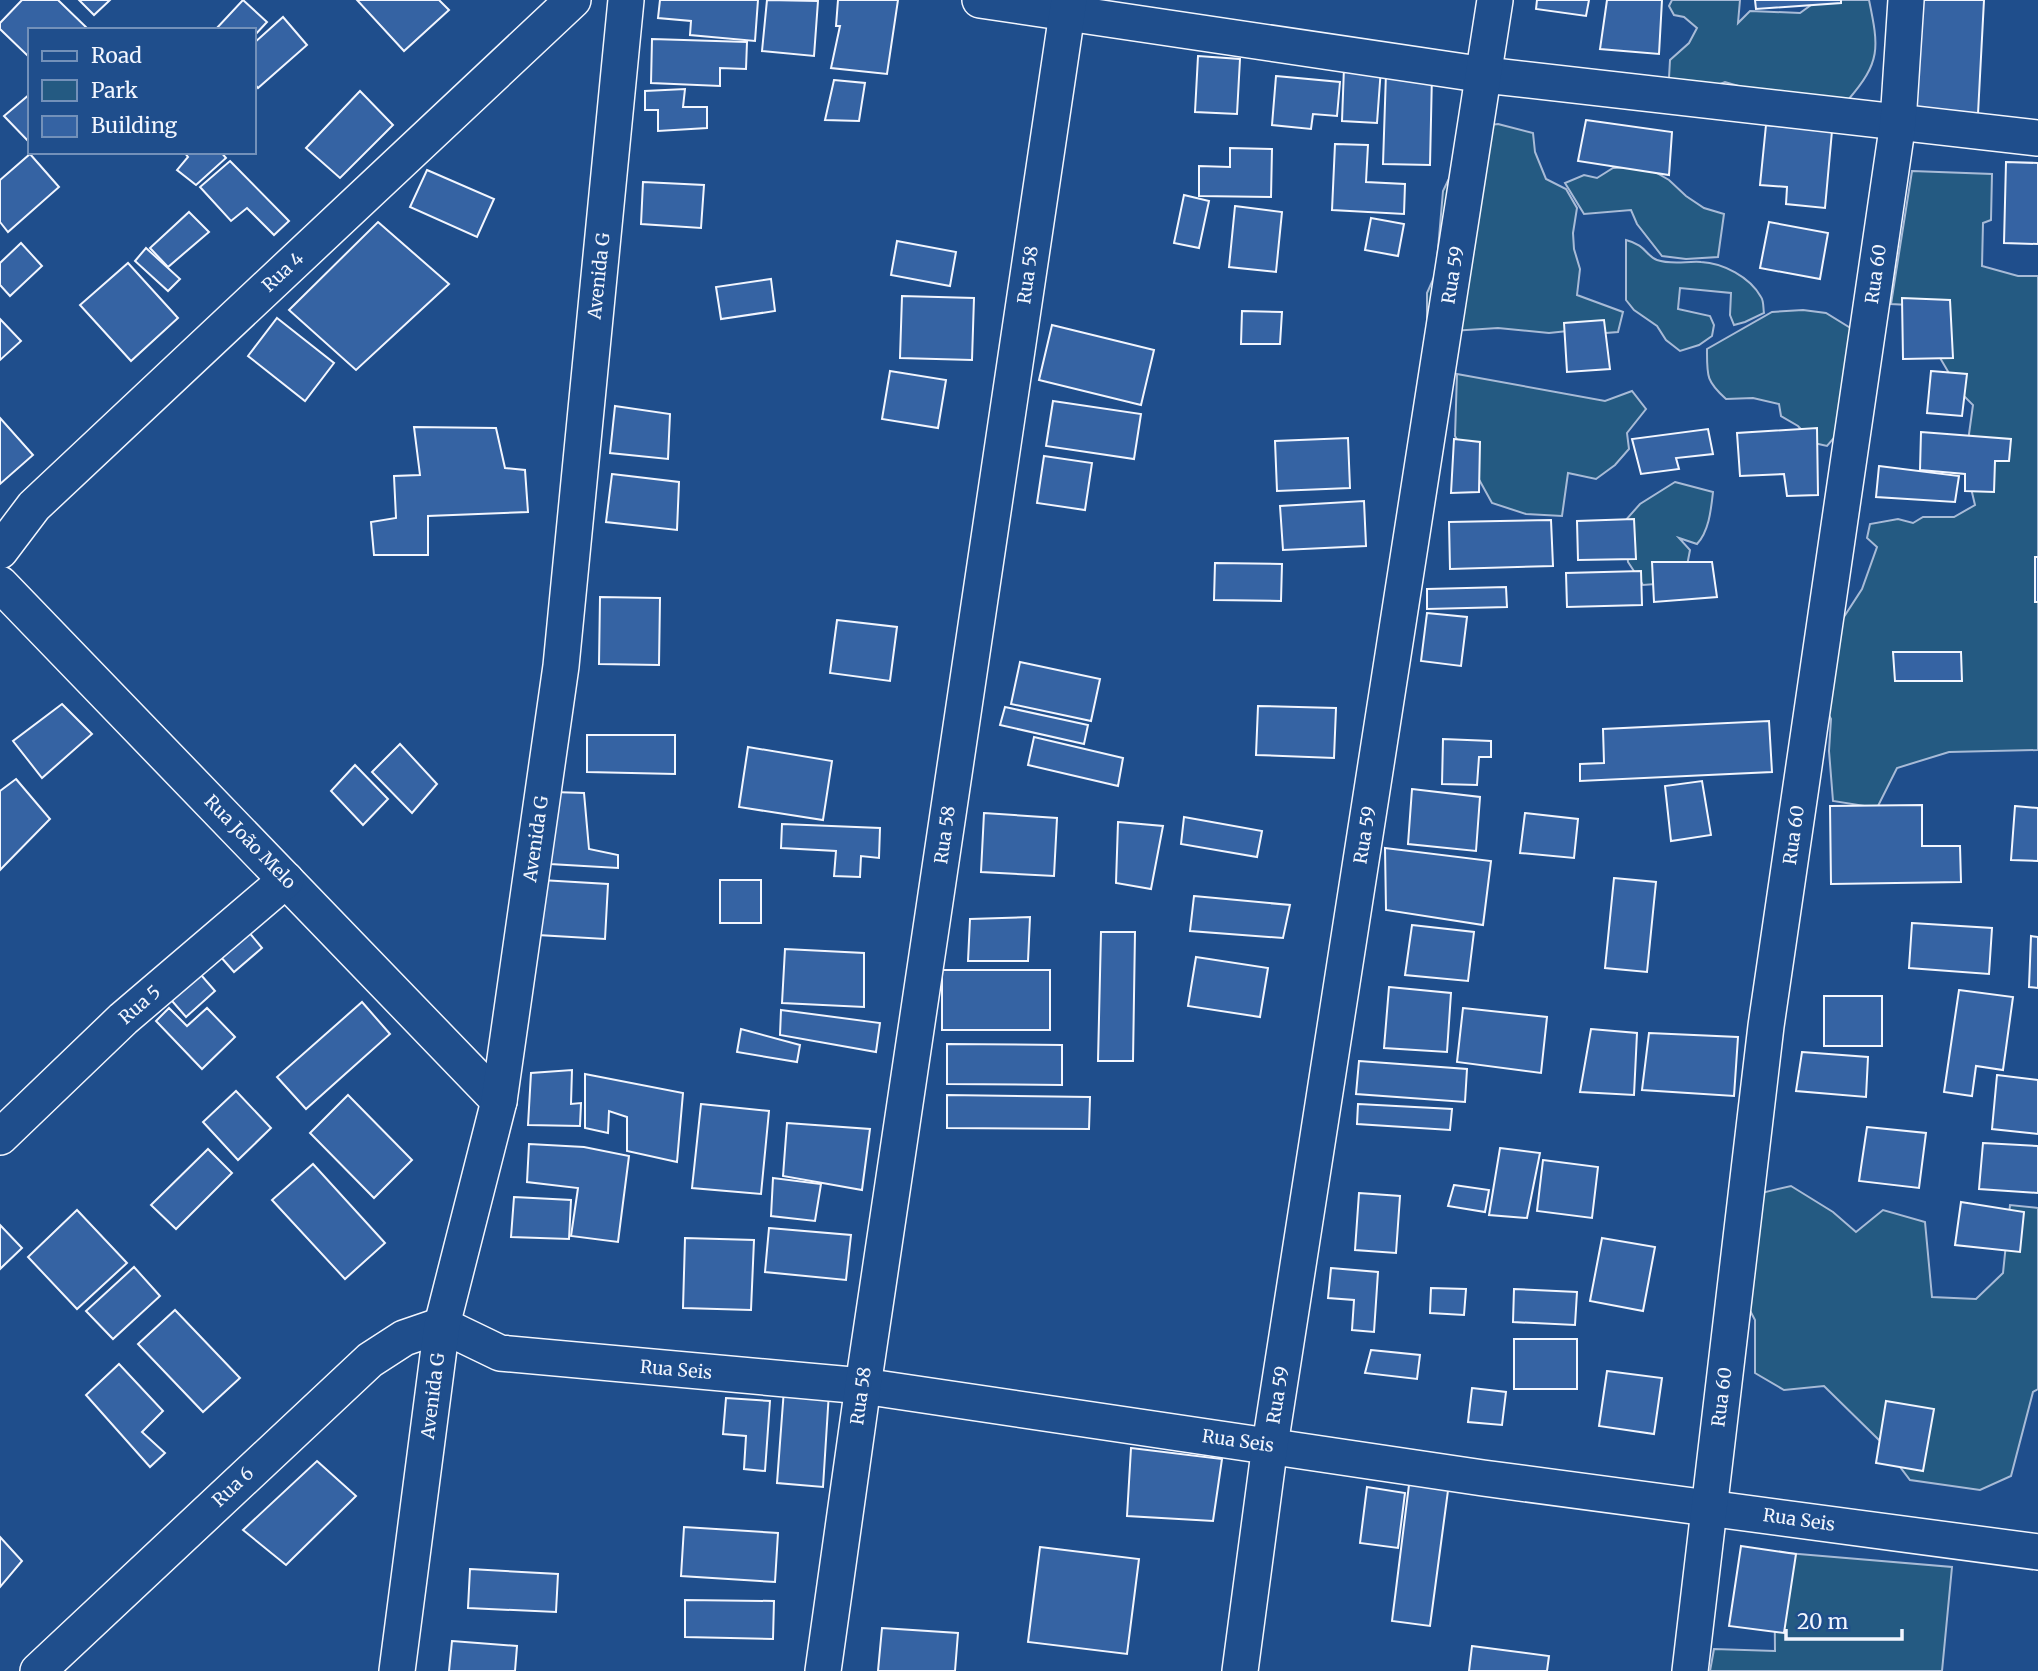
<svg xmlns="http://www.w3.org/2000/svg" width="2038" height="1671" font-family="Merriweather,serif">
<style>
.green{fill:#245a82;stroke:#a8bbd7;stroke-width:2}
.building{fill:#3563a3;stroke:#f2f6ff;stroke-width:2}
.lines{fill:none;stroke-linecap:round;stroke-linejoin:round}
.minor-casing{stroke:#f2f6ff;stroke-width:38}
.minor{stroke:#1f4e8c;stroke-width:35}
.labels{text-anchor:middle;stroke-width:5;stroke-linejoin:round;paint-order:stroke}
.street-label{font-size:18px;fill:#f2f6ff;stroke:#1f4e8c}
</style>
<rect width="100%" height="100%" fill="#1f4e8c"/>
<g class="green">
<path d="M1672 0H1740L1738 23 1750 11 1800 13 1818 0H1869C1879 48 1881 62 1848 100L1749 89 1725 82 1707 89 1688 85 1669 78 1670 60 1689 43 1697 28 1684 17 1674 15 1669 6Z"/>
<polygon points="1498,124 1533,133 1535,152 1546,179 1566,189 1577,208 1573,233 1574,249 1580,269 1577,295 1623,312 1618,332 1593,334 1577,330 1549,333 1498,328 1451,331 1427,324 1427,293 1436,273 1443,191 1454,168 1482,126"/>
<polygon points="1633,167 1655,172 1669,180 1686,196 1704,208 1724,214 1718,257 1686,259 1662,256 1637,224 1631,210 1584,214 1565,183 1584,175 1597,178 1613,168"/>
<polygon points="1912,171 1992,174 1991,220 1983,223 1982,266 2018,276 2038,276 2038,750 1949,752 1897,768 1877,808 1833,801 1829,751 1831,719 1808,677 1827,643 1862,589 1877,547 1867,538 1870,524 1898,519 1913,523 1923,517 1954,517 1975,505 1965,463 1973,405 1960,392 1909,305 1891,304"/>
<path d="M1626 240C1646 245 1646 256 1657 260 1671 265 1687 261 1701 262 1723 263 1750 277 1761 297 1764 301 1763 308 1764 313L1745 322 1734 325 1730 315 1731 293 1680 288 1678 309 1710 316 1714 325 1712 336 1699 345 1680 351 1666 340 1657 326 1634 310 1626 300Z"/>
<path d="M1803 310 1826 313 1852 329 1840 431 1827 446 1814 443 1798 426 1781 416 1779 404 1753 398 1726 399C1706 381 1707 376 1707 349L1772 312Z"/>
<polygon points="1457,374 1605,401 1632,391 1646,409 1627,433 1629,449 1615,465 1596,479 1568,473 1562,516 1526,514 1492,503 1455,436"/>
<path d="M1675 482 1713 492C1711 510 1709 531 1697 544L1679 538 1690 550 1685 576 1669 583 1643 585 1628 562 1624 522 1640 504Z"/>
<polygon points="1791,1186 1833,1212 1856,1232 1883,1210 1925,1222 1932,1297 1976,1299 2003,1273 2010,1205 2038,1208 2038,1389 2033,1392 2011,1476 1980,1490 1910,1480 1881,1442 1824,1386 1784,1390 1755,1373 1755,1320 1727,1267 1757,1194"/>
<polygon points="1774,1552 1952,1567 1942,1671 1710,1671 1714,1649 1775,1651"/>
</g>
<g class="building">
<polygon points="22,0 58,0 89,30 30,30 30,58 0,29 0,23"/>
<polygon points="79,0 110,0 94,15"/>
<polygon points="243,0 267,22 254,36 254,30 215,30"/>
<polygon points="357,0 439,0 449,10 404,51"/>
<polygon points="660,0 758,0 755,41 690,35 691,21 658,18"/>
<polygon points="767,0 818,1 814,56 762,51"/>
<polygon points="838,0 898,0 887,74 831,68 840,26 836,26"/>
<polygon points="1537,0 1589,0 1586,16 1536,9"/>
<polygon points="1607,0 1662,0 1659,54 1600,49"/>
<polygon points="1755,0 1841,0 1841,3 1756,9"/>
<polygon points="1923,0 1984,0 1978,114 1912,107"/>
<polygon points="283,17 307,45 258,88 254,83 254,43"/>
<polygon points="652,39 747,42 746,69 720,68 720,86 651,83"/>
<polygon points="1198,56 1240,59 1237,114 1195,112"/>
<polygon points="1344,67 1381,68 1377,123 1342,121"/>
<polygon points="1386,73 1432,74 1430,165 1383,164"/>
<polygon points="1276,76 1340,82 1337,116 1313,114 1311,129 1272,125"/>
<polygon points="834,80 865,83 859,121 825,120"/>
<polygon points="685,89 683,107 707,107 707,128 658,131 658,110 645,110 645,91"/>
<polygon points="360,91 393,125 340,178 306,148"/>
<polygon points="30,94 30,143 4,116"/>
<polygon points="1586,120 1672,132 1669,175 1578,161"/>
<polygon points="1766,125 1832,131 1825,208 1786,204 1787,187 1760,185"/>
<polygon points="1335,144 1368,145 1366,182 1405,184 1404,214 1332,210"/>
<polygon points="1230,148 1272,149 1271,197 1199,196 1199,166 1230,167"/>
<polygon points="184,152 221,152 226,158 196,185 177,170 188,157"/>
<polygon points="30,154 59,187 8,232 0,222 0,180"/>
<polygon points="230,161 289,221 274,235 247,208 231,221 200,187"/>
<polygon points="2006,162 2038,163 2038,244 2004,243"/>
<polygon points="427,170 494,199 477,237 410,207"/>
<polygon points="643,182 704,185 701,228 641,224"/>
<polygon points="1184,195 1209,201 1199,248 1174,243"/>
<polygon points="1235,206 1282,212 1276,272 1229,267"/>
<polygon points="189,212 209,232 168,267 150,248"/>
<polygon points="1371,218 1404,224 1398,256 1365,250"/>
<polygon points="378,222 449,284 356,370 289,310"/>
<polygon points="1769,222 1828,233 1820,279 1760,268"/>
<polygon points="897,241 956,252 950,286 891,275"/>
<polygon points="21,243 42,266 10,296 0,285 0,263"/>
<polygon points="146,248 180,279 168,291 135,261"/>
<polygon points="128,263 178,318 131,361 80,305"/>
<polygon points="771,279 775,311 721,319 716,287"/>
<polygon points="902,296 974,298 972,360 900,358"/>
<polygon points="1902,298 1950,300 1953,358 1903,359"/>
<polygon points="1242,311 1282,312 1280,344 1241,344"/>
<polygon points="277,318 334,363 305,401 248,356"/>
<polygon points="0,319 21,341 0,360"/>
<polygon points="1604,320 1610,369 1567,372 1564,323"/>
<polygon points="1052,325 1154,350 1141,405 1039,380"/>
<polygon points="890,371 946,380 938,428 882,419"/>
<polygon points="1931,371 1967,374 1962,416 1927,413"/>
<polygon points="1053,401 1141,414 1134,459 1046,446"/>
<polygon points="615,406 670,414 668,459 610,453"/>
<polygon points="0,418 33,455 0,484"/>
<polygon points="414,427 496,428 505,468 525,470 528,512 428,516 428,555 374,555 371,522 396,518 394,476 420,475"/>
<polygon points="1817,428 1818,495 1787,496 1784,474 1740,476 1737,433"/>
<polygon points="1708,429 1713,454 1676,458 1679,469 1641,474 1632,439"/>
<polygon points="1921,432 2011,439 2009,461 1995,461 1994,492 1965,491 1965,474 1920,470"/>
<polygon points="1348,438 1350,488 1277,491 1275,441"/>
<polygon points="1454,439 1480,442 1479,492 1451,493"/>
<polygon points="1044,456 1092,463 1085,510 1037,503"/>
<polygon points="1879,466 1959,476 1955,502 1876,497"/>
<polygon points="612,474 679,482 677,530 606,522"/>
<polygon points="1364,501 1366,546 1283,550 1280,506"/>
<polygon points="1634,519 1636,559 1578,560 1577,521"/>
<polygon points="1551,520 1553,566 1450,569 1449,522"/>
<rect x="2035" y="557" width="3" height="45"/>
<polygon points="1652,562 1712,562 1717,597 1654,602"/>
<polygon points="1215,563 1282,564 1281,601 1214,600"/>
<polygon points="1641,571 1642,605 1567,607 1566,573"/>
<polygon points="1506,587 1507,607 1427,609 1427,589"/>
<polygon points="600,597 660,598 659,665 599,664"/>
<polygon points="1427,613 1467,617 1461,666 1421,661"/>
<polygon points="837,620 897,627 890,681 830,673"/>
<polygon points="1893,652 1961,652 1962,681 1895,681"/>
<polygon points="1020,662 1100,679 1091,721 1011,704"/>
<polygon points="62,704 92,734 42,778 13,741"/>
<polygon points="1258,706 1336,708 1334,758 1256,755"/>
<polygon points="1005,707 1088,725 1084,744 1000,725"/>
<polygon points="1769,721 1772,772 1580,781 1580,764 1604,763 1603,729"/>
<polygon points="587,735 675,735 675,774 587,772"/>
<polygon points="1034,737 1123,758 1118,786 1028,765"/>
<polygon points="1443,739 1491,741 1491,757 1479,757 1477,785 1442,784"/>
<polygon points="400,744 437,784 412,813 372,772"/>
<polygon points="748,747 832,761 823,820 739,807"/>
<polygon points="355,765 388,799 363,825 331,791"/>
<polygon points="16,779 50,819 0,870 0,791"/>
<polygon points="1702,781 1711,835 1671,841 1665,786"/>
<polygon points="1412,789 1480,797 1476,851 1408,844"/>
<polygon points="553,792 584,793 589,849 618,855 618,868 550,864"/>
<polygon points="1922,805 1922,846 1960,846 1961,882 1831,884 1830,806"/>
<polygon points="2015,806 2038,808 2038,861 2011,860"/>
<polygon points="984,813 1057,818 1054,876 981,872"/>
<polygon points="1525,813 1578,819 1574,858 1520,853"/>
<polygon points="1184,817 1262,831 1257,857 1181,844"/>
<polygon points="1118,822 1163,826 1151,889 1116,883"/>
<polygon points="782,824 880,828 879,858 861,856 860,877 834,876 836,851 781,848"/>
<polygon points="1385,848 1491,861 1483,925 1386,910"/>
<polygon points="1614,878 1656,882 1647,972 1605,968"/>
<polygon points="541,880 608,884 605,939 538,935"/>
<rect x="720" y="880" width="41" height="43"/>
<polygon points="1194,896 1290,905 1283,938 1190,931"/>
<polygon points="1030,917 1028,961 968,961 970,919"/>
<polygon points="1912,923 1992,928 1989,974 1909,968"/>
<polygon points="1412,925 1474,932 1468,981 1405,975"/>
<polygon points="248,931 262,948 234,972 220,956"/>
<polygon points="1101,932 1135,932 1133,1061 1098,1061"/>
<polygon points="2031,936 2038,937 2038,988 2029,987"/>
<polygon points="785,949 864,953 864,1007 782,1003"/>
<polygon points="1196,957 1268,968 1260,1017 1188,1006"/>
<polygon points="195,968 215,991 186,1017 166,994"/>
<rect x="942" y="970" width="108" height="60"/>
<polygon points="1389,987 1451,993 1447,1052 1384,1048"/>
<polygon points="1959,990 2013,997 2003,1070 1976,1066 1972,1096 1944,1092"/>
<rect x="1824" y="996" width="58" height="50"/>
<polygon points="362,1002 390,1034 306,1109 277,1077"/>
<polygon points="169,1008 187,1026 207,1008 235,1037 202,1069 156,1021"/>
<polygon points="1463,1008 1547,1017 1541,1073 1457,1062"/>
<polygon points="781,1010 880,1023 876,1052 780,1035"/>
<polygon points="741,1029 800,1045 797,1062 737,1052"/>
<polygon points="1591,1029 1637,1033 1634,1095 1580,1092"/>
<polygon points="1649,1033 1738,1037 1734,1096 1642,1090"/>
<polygon points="947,1044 1062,1045 1062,1085 947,1084"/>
<polygon points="1802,1052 1868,1057 1866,1097 1796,1091"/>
<polygon points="1359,1061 1467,1069 1465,1102 1356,1094"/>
<polygon points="572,1070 571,1104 581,1103 580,1126 528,1125 531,1073"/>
<polygon points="585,1074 683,1093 677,1162 627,1151 627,1117 609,1111 608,1133 585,1128"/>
<polygon points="1997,1075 2038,1080 2038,1134 1992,1129"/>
<polygon points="236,1091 271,1128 238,1160 203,1122"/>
<polygon points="348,1095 412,1160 374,1198 310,1133"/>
<polygon points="947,1095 1090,1097 1089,1129 947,1128"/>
<polygon points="701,1104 769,1111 761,1194 692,1188"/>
<polygon points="1358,1104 1452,1109 1450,1130 1357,1124"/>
<polygon points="787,1123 870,1129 862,1190 783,1176"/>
<polygon points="1867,1127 1926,1133 1919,1188 1859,1181"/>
<polygon points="1983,1143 2038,1146 2038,1193 1979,1189"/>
<polygon points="529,1144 584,1147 629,1156 618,1242 571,1236 578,1188 527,1182"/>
<polygon points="1500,1148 1540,1153 1527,1218 1489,1215"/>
<polygon points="208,1149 232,1173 176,1229 151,1205"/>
<polygon points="1543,1160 1598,1167 1592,1218 1537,1211"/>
<polygon points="313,1164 385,1243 345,1279 272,1200"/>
<polygon points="773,1178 821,1184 815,1221 771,1216"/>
<polygon points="1454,1185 1489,1190 1485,1212 1448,1206"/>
<polygon points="1359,1193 1400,1196 1396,1253 1355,1250"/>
<polygon points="514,1197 571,1200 569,1239 511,1237"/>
<polygon points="1961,1202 2024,1212 2020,1252 1955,1245"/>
<polygon points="77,1210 127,1263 77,1309 28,1257"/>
<polygon points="0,1225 22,1248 0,1269"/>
<polygon points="769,1228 851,1235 846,1280 765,1272"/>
<polygon points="685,1238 754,1240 751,1310 683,1308"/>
<polygon points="1602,1238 1655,1247 1643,1311 1590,1301"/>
<polygon points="134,1267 160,1296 113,1339 86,1311"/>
<polygon points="1331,1268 1378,1272 1374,1332 1352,1330 1354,1300 1328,1298"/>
<polygon points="1431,1288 1466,1289 1464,1315 1430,1313"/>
<polygon points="1514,1289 1577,1292 1575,1325 1513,1322"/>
<polygon points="175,1310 240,1378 203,1412 138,1344"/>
<rect x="1514" y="1339" width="63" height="50"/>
<polygon points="1371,1350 1420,1355 1417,1379 1365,1373"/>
<polygon points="119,1364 163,1411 142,1432 165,1453 150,1467 86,1395"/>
<polygon points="1607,1371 1662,1378 1654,1434 1599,1426"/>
<polygon points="1472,1388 1506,1392 1502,1425 1468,1422"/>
<polygon points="784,1389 829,1392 823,1487 777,1483"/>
<polygon points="726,1398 770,1401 765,1471 744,1469 746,1436 723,1434"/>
<polygon points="1886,1401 1934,1409 1923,1471 1876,1463"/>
<polygon points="1131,1448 1222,1459 1213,1521 1127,1516"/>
<polygon points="317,1461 356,1496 286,1565 243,1530"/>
<polygon points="1410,1477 1449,1483 1430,1626 1392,1621"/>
<polygon points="1367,1487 1405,1493 1398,1548 1360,1543"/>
<polygon points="684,1527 778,1533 775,1582 681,1576"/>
<polygon points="0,1537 22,1561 0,1587"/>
<polygon points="1741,1546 1796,1554 1784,1633 1729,1626"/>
<polygon points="1040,1547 1139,1559 1127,1654 1028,1642"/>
<polygon points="470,1569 558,1574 556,1612 468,1608"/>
<polygon points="685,1600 774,1601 773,1639 685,1637"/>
<polygon points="882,1628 958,1633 955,1671 878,1671"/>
<polygon points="452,1641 517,1646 515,1671 449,1671"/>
<polygon points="1472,1646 1549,1656 1547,1671 1469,1671"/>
</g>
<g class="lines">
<defs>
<g id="minor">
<polyline points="980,0 1485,75 2038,138"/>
<polyline points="0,551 34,506 573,0"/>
<polyline points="0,584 499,1101"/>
<polyline points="0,1137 123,1019 286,880"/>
<polyline points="38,1671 370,1360 404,1338 442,1325 500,1353 863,1386 1483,1478 2038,1552"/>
<polyline points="397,1671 442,1325 499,1101 561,666 626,0"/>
<polyline points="823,1671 863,1386 1069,0"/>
<polyline points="1240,1671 1270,1445 1495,0"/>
<polyline points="1690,1671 1766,1026 1898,122 1906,0"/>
</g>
</defs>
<use href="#minor" class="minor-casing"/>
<use href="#minor" class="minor"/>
</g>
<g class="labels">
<g class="street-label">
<text transform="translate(283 272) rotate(-43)" y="6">Rua 4</text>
<text transform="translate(1876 274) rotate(-82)" y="6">Rua 60</text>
<text transform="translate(1028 275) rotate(-82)" y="6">Rua 58</text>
<text transform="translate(1453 275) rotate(-81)" y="6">Rua 59</text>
<text transform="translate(599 276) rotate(-84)" y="6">Avenida G</text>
<text transform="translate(945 835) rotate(-82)" y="6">Rua 58</text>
<text transform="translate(1365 835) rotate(-81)" y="6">Rua 59</text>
<text transform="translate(1794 835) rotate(-82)" y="6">Rua 60</text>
<text transform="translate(536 839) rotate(-82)" y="6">Avenida G</text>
<text transform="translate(250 842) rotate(46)" y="6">Rua João Melo</text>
<text transform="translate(140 1005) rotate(-41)" y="6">Rua 5</text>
<text transform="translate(676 1370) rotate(5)" y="6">Rua Seis</text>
<text transform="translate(1278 1395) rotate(-81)" y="6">Rua 59</text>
<text transform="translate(433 1396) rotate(-83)" y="6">Avenida G</text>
<text transform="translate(861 1396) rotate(-82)" y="6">Rua 58</text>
<text transform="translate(1722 1397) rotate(-83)" y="6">Rua 60</text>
<text transform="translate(1238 1441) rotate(8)" y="6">Rua Seis</text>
<text transform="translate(233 1487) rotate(-43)" y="6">Rua 6</text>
<text transform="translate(1799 1520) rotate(8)" y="6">Rua Seis</text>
</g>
</g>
<rect x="28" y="28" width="228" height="126" fill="#1f4e8c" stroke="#7391ba" stroke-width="2"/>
<rect x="42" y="51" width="35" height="10" fill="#1f4e8c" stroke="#7391ba" stroke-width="2"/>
<text x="91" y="63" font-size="21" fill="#f2f6ff">Road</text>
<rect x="42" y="80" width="35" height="21" fill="#245a82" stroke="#7391ba" stroke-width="2"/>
<text x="91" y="98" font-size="21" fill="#f2f6ff">Park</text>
<rect x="42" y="116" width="35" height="21" fill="#3563a3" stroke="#7391ba" stroke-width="2"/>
<text x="91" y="133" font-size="21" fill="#f2f6ff">Building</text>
<path d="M1786 1629v10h116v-10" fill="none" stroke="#f2f6ff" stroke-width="3.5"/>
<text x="1797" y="1629" font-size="21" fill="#f2f6ff" stroke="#1f4e8c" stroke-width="5" paint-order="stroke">20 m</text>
</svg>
